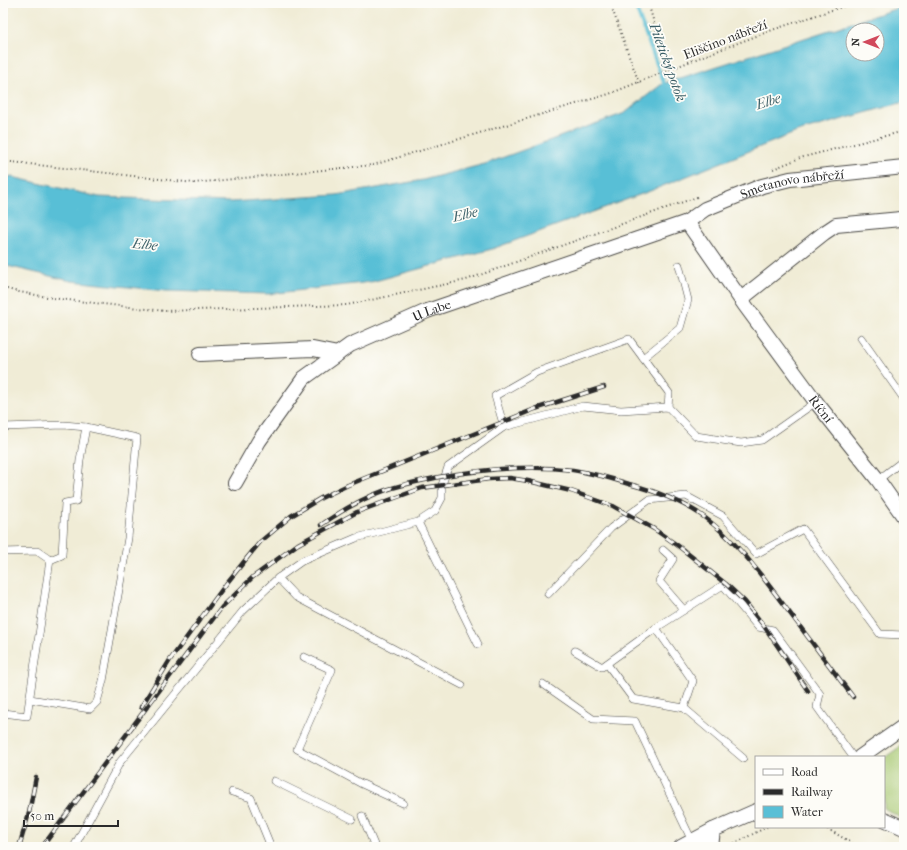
<svg xmlns="http://www.w3.org/2000/svg" width="907" height="850" font-family="'IM FELL French Canon',serif">
<style>
.green{fill:#a6c770;stroke:#68794e}
.water{fill:#59bfd6;stroke:#427580;fill-rule:evenodd}
.lines{fill:none;stroke-linecap:round;stroke-linejoin:round}
.stream{stroke:#59bfd6;stroke-width:3.5}
.service-casing{stroke:#494845;stroke-width:8}
.minor-casing{stroke:#494845;stroke-width:16}
.path{stroke:#494845;stroke-width:2;stroke-dasharray:1 3;stroke-linecap:butt}
.service{stroke:#fff;stroke-width:7}
.minor{stroke:#fff;stroke-width:14}
.rail-casing{stroke:#2b2b2b;stroke-width:4.5}
.rail{stroke:#fdfcf7;stroke-width:3;stroke-dasharray:9;stroke-linecap:butt}
.labels{text-anchor:middle;stroke-width:3.5;stroke-linejoin:round;paint-order:stroke}
.street-label{font-size:13px;fill:#2b2b2b;stroke:#fdfcf7}
.water-label{font-size:14px;font-style:italic;fill:#3b5f67;stroke:#fdfcf7}
</style>
<rect width="100%" height="100%" fill="#fdfcf7"/>
<filter id="ink" filterUnits="userSpaceOnUse"><feTurbulence type="fractalNoise" baseFrequency=".025" numOctaves="2"/><feDisplacementMap in="SourceGraphic" scale="8" xChannelSelector="R" yChannelSelector="G"/><feConvolveMatrix kernelMatrix="1 2 1 2 8 2 1 2 1" color-interpolation-filters="sRGB"/></filter>
<filter id="wash" filterUnits="userSpaceOnUse"><feTurbulence type="fractalNoise" baseFrequency=".012" numOctaves="4" result="noise"/><feDisplacementMap in="SourceGraphic" scale="16" xChannelSelector="R" yChannelSelector="G"/><feGaussianBlur stdDeviation="0.9" result="paint"/><feColorMatrix in="noise" values="0 0 0 0 0 0 0 0 0 0 0 0 0 0 0 0 0 1.4 0 .05"/><feComposite in="paint" operator="in"/></filter>
<g filter="url(#wash)">
<rect width="100%" height="100%" fill="#f0ecd6"/>
<polygon class="green" points="904,744 904,820 884,808 884,758"/>
<path class="water" d="M904 6V102L797 132 650 191 492 249 371 282 269 294 166 291 71 281 3 265V175L99 197 230 202 336 195 423 180 485 164 625 113 662 84ZM853 30H877V54H853Z"/>
<g class="lines">
<polyline class="stream" points="634,3 665,86"/>
</g>
</g>
<g filter="url(#ink)">
<g class="lines">
<defs>
<g id="service">
<polyline points="861,338 904,399"/>
<polyline points="643,358 680,328 688,300 679,265"/>
<polyline points="3,427 64,425 86,427 137,438 128,538 103,681 97,702 90,709 30,699"/>
<polyline points="504,427 495,396 537,372 629,339 669,393 668,407"/>
<polyline points="878,480 904,460"/>
<polyline points="663,550 673,559 659,581 684,610"/>
<polyline points="3,552 37,551 50,560"/>
<polyline points="50,560 62,555 65,503 76,501 80,460 86,427"/>
<polyline points="278,578 296,597 462,685"/>
<polyline points="548,594 611,528 649,500 686,496 723,516 756,554 803,529 880,634 904,635"/>
<polyline points="656,628 693,681 684,708"/>
<polyline points="478,644 418,522 435,511 442,498 442,485 448,467 504,427 583,406 621,410 668,407 696,436 741,443 762,440 816,402"/>
<polyline points="575,651 602,667 656,628 723,585 758,627 773,630 820,694 817,707 853,757"/>
<polyline points="304,657 332,670 297,749 360,783 403,803"/>
<polyline points="607,664 633,699 684,708 743,758"/>
<polyline points="543,684 593,719 635,721 692,841"/>
<polyline points="3,713 27,716 50,560"/>
<polyline points="274,781 352,819"/>
<polyline points="232,792 251,798 271,847"/>
<polyline points="362,816 375,847"/>
<polyline points="74,847 120,762 243,611 278,578 302,561 356,538 418,522"/>
</g>
<g id="minor">
<path id="s1" d="M687 222 744 304 816 402 878 480 904 517"/>
<polyline points="741,299 824,233 836,225 901,219 904,220"/>
<polyline points="200,354 313,349 338,354"/>
<path id="s2" d="M235 483 259 441 304 378 350 345 427 311 687 222 705 209 762 186 790 179 904 167"/>
<polyline points="860,757 904,726"/>
<polyline points="884,819 904,828"/>
<polyline points="681,847 713,830 756,811"/>
<polyline points="711,847 713,830"/>
</g>
</defs>
<use href="#service" class="service-casing"/>
<use href="#minor" class="minor-casing"/>
<g class="path">
<polyline points="610,3 639,83"/>
<polyline points="648,3 666,62"/>
<polyline points="3,161 194,183 373,165 609,94 706,55 775,29 853,3"/>
<polyline points="773,169 800,158 904,131"/>
<polyline points="3,288 19,292 59,299 165,311 347,305 466,280 697,197"/>
<polyline points="824,827 859,847"/>
<polyline points="727,847 767,827"/>
</g>
<use href="#service" class="service"/>
<use href="#minor" class="minor"/>
<defs>
<g id="rail">
<path d="M321 525C341 511 363 498 386 490 403 484 421 481 439 477 483 469 528 465 573 470 592 473 610 478 629 484 655 491 682 501 704 517 738 542 761 575 786 608 808 637 830 667 853 697"/>
<polyline points="141,707 170,660 226,584 260,542 291,516 321,498 348,485 535,409 604,387"/>
<polyline points="19,847 29,813 36,777"/>
<polyline points="42,847 222,607 253,577 298,544 357,512 422,488 489,479 510,478 528,481 571,491 613,506 654,529 677,545 726,584 745,602 764,626 808,691"/>
</g>
</defs>
<use href="#rail" class="rail-casing"/>
<use href="#rail" class="rail"/>
</g>
</g>
<g class="labels">
<g class="street-label">
<text transform="translate(725 39) rotate(-21)" y="5">Eliščino nábřeží</text>
<text dy="5" stroke="none"><textPath href="#s2" startOffset="655">Smetanovo nábřeží</textPath></text>
<text dy="5" stroke="none"><textPath href="#s2" startOffset="271">U Labe</textPath></text>
<text dy="5" stroke="none"><textPath href="#s1" startOffset="230">Říční</textPath></text>
</g>
<g class="water-label">
<text transform="translate(668 62) rotate(70)" y="5">Piletický potok</text>
<text transform="translate(768 101) rotate(-18)" y="5">Elbe</text>
<text transform="translate(465 214) rotate(-13)" y="5">Elbe</text>
<text transform="translate(145 244) rotate(6)" y="5">Elbe</text>
</g>
</g>
<rect width="907" height="850" fill="none" stroke="#fdfcf7" stroke-width="16"/>
<rect x="755" y="756" width="130" height="72" fill="#fdfcf7" stroke="#a9a8a5"/>
<rect x="763" y="769" width="20" height="6" fill="#ffffff" stroke="#a9a8a5"/>
<text x="791" y="776" font-size="12" fill="#2b2b2b">Road</text>
<rect x="763" y="789" width="20" height="6" fill="#2b2b2b" stroke="#a9a8a5"/>
<text x="791" y="796" font-size="12" fill="#2b2b2b">Railway</text>
<rect x="763" y="806" width="20" height="12" fill="#59bfd6" stroke="#a9a8a5"/>
<text x="791" y="816" font-size="12" fill="#2b2b2b">Water</text>
<g transform="translate(865 42) rotate(270)"><circle r="19" fill="#fdfcf7" stroke="#a9a8a5"/>
<path d="M0-3L7 15L0 10L-7 15Z" fill="#d1495b"/>
<text y="-6" font-size="11" font-weight="bold" text-anchor="middle" fill="#2b2b2b">N</text>
</g>
<path d="M24 820v6h94v-6" fill="none" stroke="#2b2b2b" stroke-width="2"/>
<text x="30" y="820" font-size="12" fill="#2b2b2b" stroke="#fdfcf7" stroke-width="3" paint-order="stroke">50 m</text>
</svg>
